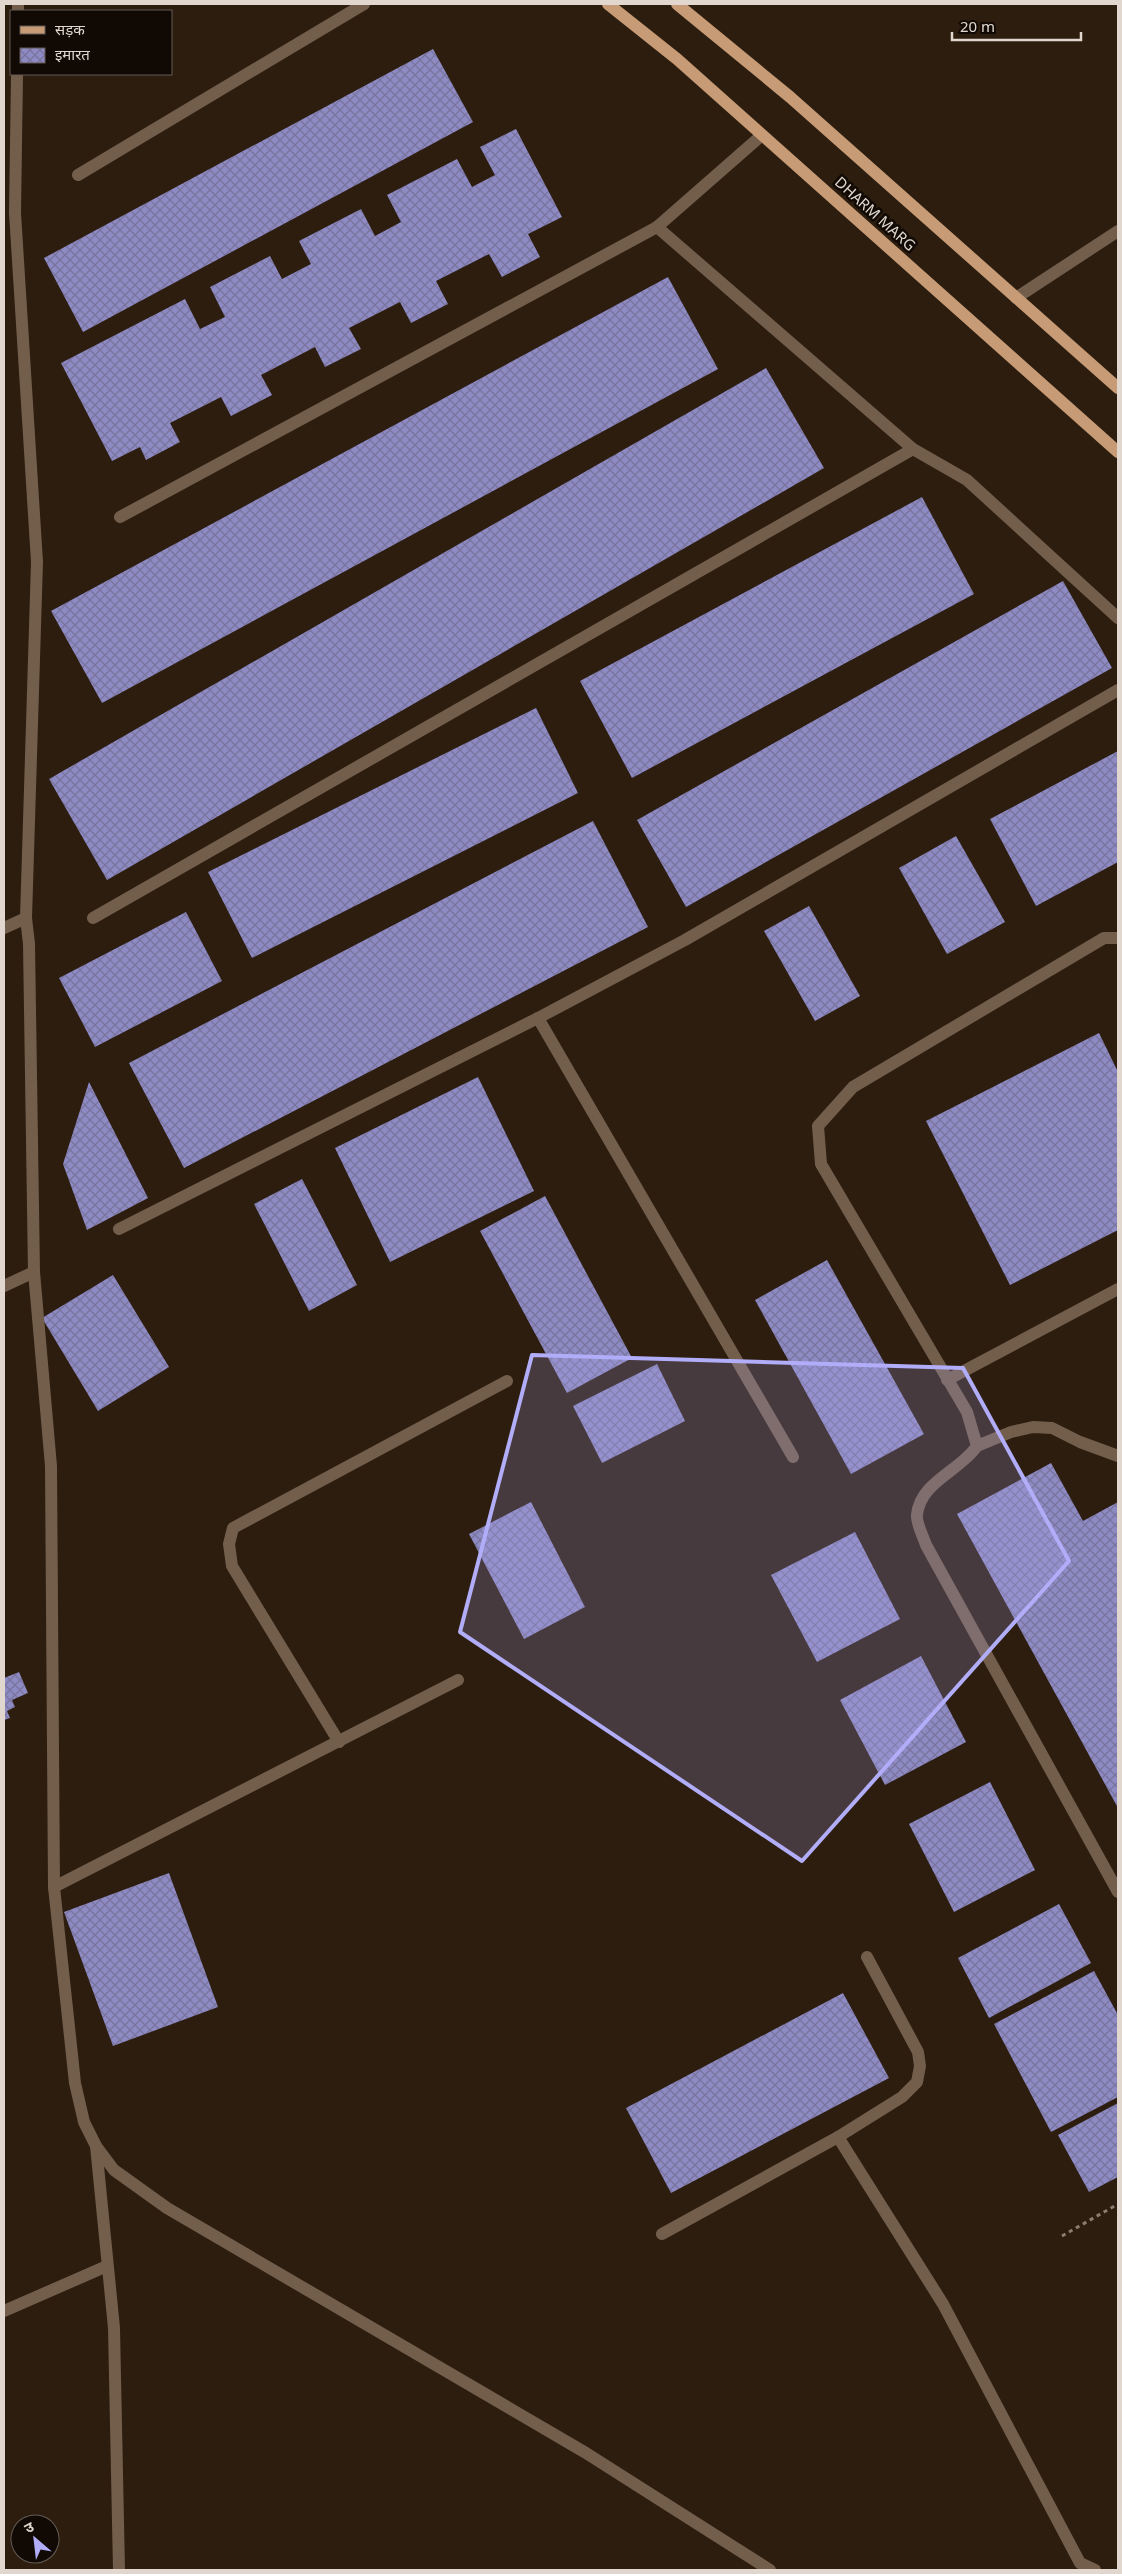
<svg xmlns="http://www.w3.org/2000/svg" width="1122" height="2574" font-family="'Noto Sans','Noto Sans Devanagari',sans-serif">
<style>
.building{fill:url(#building-cross-hatch)}
.lines{fill:none;stroke-linecap:round;stroke-linejoin:round}
.path{stroke:#8a7d72;stroke-width:3;stroke-dasharray:4 4;stroke-linecap:butt}
.minor{stroke:#735e4c;stroke-width:12}
.major{stroke:#c69b76;stroke-width:12}
.marked{fill:#b2adf9;fill-opacity:0.2;stroke:#b2adf9;stroke-width:4;stroke-linejoin:round}
.labels{text-anchor:middle;stroke-width:5;stroke-linejoin:round;paint-order:stroke}
.street-label{font-size:15px;fill:#e1d7ce;stroke:#100904}
</style>
<defs>
<pattern id="building-cross-hatch" width="8" height="8" patternUnits="userSpaceOnUse" patternTransform="scale(1.25)"><rect width="8" height="8" fill="#8e8ac4"/><path d="M0 0l8 8M0 8l8-8" fill="none" stroke="#78749c"/></pattern>
</defs>
<rect width="100%" height="100%" fill="#2c1d0f"/>
<g class="building">
<polygon points="433,49 473,122 83,332 44,258"/>
<polygon points="516,129 562,217 528,234 540,257 502,277 489,254 436,281 448,304 411,323 400,302 349,328 361,349 325,367 315,347 261,375 272,395 231,416 221,397 170,423 180,442 146,460 140,447 112,461 61,363 185,299 200,329 225,317 210,287 270,256 282,279 311,264 299,241 361,209 375,236 401,222 387,195 457,159 472,187 495,175 480,147"/>
<polygon points="668,277 718,369 102,703 51,611"/>
<polygon points="766,368 824,468 107,880 49,779"/>
<polygon points="922,497 974,594 632,778 580,681"/>
<polygon points="1063,581 1112,668 686,907 637,820"/>
<polygon points="536,708 578,793 252,958 208,872"/>
<polygon points="1118,751 1118,862 1036,906 990,819"/>
<polygon points="593,821 648,927 184,1168 129,1063"/>
<polygon points="956,836 1005,922 947,954 899,868"/>
<polygon points="809,906 860,996 815,1021 764,931"/>
<polygon points="186,912 222,981 95,1047 59,978"/>
<polygon points="1099,1033 1118,1072 1118,1230 1010,1285 926,1121"/>
<polygon points="478,1077 534,1191 390,1262 335,1148"/>
<polygon points="89,1082 148,1198 87,1230 63,1164"/>
<polygon points="302,1179 357,1285 309,1311 254,1204"/>
<polygon points="545,1196 632,1358 567,1393 480,1231"/>
<polygon points="827,1260 924,1434 851,1474 755,1300"/>
<polygon points="113,1275 169,1367 98,1411 42,1318"/>
<polygon points="657,1364 685,1421 602,1463 573,1406"/>
<polygon points="1051,1463 1083,1521 1118,1502 1118,1808 957,1514"/>
<polygon points="531,1502 585,1607 524,1639 469,1534"/>
<polygon points="855,1532 900,1619 817,1662 771,1575"/>
<polygon points="921,1656 966,1742 885,1785 840,1700"/>
<polygon points="19,1672 28,1693 12,1700 15,1707 7,1711 10,1718 4,1720 4,1678"/>
<polygon points="990,1782 1035,1870 954,1912 909,1824"/>
<polygon points="169,1873 218,2007 113,2046 64,1912"/>
<polygon points="1059,1904 1091,1963 989,2018 958,1958"/>
<polygon points="1094,1971 1118,2015 1118,2097 1051,2132 994,2024"/>
<polygon points="843,1993 889,2078 671,2193 626,2108"/>
<polygon points="1118,2103 1118,2177 1089,2192 1058,2135"/>
</g>
<g class="lines">
<polyline class="path" points="1062,2236 1118,2204"/>
<g class="minor">
<polyline points="18,11 18,4"/>
<polyline points="17,74 15,213 37,562 26,918 29,944 34,1272 51,1466 54,1887 75,2083 84,2122 96,2146 114,2170 167,2208 586,2453 770,2570"/>
<polyline points="78,175 364,4"/>
<polyline points="657,227 913,449 967,480 1118,618"/>
<polyline points="1016,298 1118,231"/>
<polyline points="120,517 657,227 762,135"/>
<polyline points="93,918 913,449"/>
<polyline points="4,928 26,918"/>
<path d="M1118 938H1104L853 1087 818 1126 821 1164 967 1412 977 1446C960 1471 920 1482 917 1515 916 1523 923 1536 926 1545L1118 1892"/>
<polyline points="538,1018 793,1457"/>
<polyline points="119,1229 538,1018 685,940 1118,690"/>
<polyline points="4,1286 34,1272"/>
<polyline points="947,1380 1118,1289"/>
<polyline points="977,1446 1011,1432 1033,1427 1052,1428 1080,1442 1118,1456"/>
<polyline points="339,1742 232,1566 229,1544 233,1528 507,1381"/>
<polyline points="54,1887 458,1680"/>
<polyline points="838,2137 943,2304 1080,2563 1095,2570"/>
<polyline points="96,2146 114,2328 119,2570"/>
<polyline points="662,2234 838,2137 902,2097 917,2082 920,2066 918,2052 867,1957"/>
<polyline points="4,2311 107,2266"/>
</g>
<g class="major">
<polyline points="608,4 677,59 1118,452"/>
<polyline points="677,4 790,97 1118,388"/>
</g>
</g>
<path class="marked" d="M532 1355 963 1368 1069 1561 802 1861 460 1632Z"/>
<g class="labels">
<g class="street-label">
<text transform="translate(875 214) rotate(42)" y="5">DHARM MARG</text>
</g>
</g>
<rect width="1122" height="2574" fill="none" stroke="#e1d7ce" stroke-width="10"/>
<rect x="10" y="10" width="162" height="65" fill="#100904" stroke="#645b55"/>
<rect x="20" y="26" width="25" height="8" fill="#c69b76" stroke="#645b55"/>
<text x="55" y="35" font-size="15" fill="#e1d7ce">सड़क</text>
<rect x="20" y="48" width="25" height="15" fill="url(#building-cross-hatch)" stroke="#645b55"/>
<text x="55" y="60" font-size="15" fill="#e1d7ce">इमारत</text>
<g transform="translate(35 2539) rotate(332)"><circle r="24" fill="#100904" stroke="#645b55"/>
<path d="M0-4L9 19L0 12L-9 19Z" fill="#b2adf9"/>
<text y="-8" font-size="14" font-weight="bold" text-anchor="middle" fill="#e1d7ce">उ</text>
</g>
<path d="M952 32v8h129v-8" fill="none" stroke="#e1d7ce" stroke-width="2.5"/>
<text x="960" y="32" font-size="15" fill="#e1d7ce" stroke="#100904" stroke-width="4" paint-order="stroke">20 m</text>
</svg>
